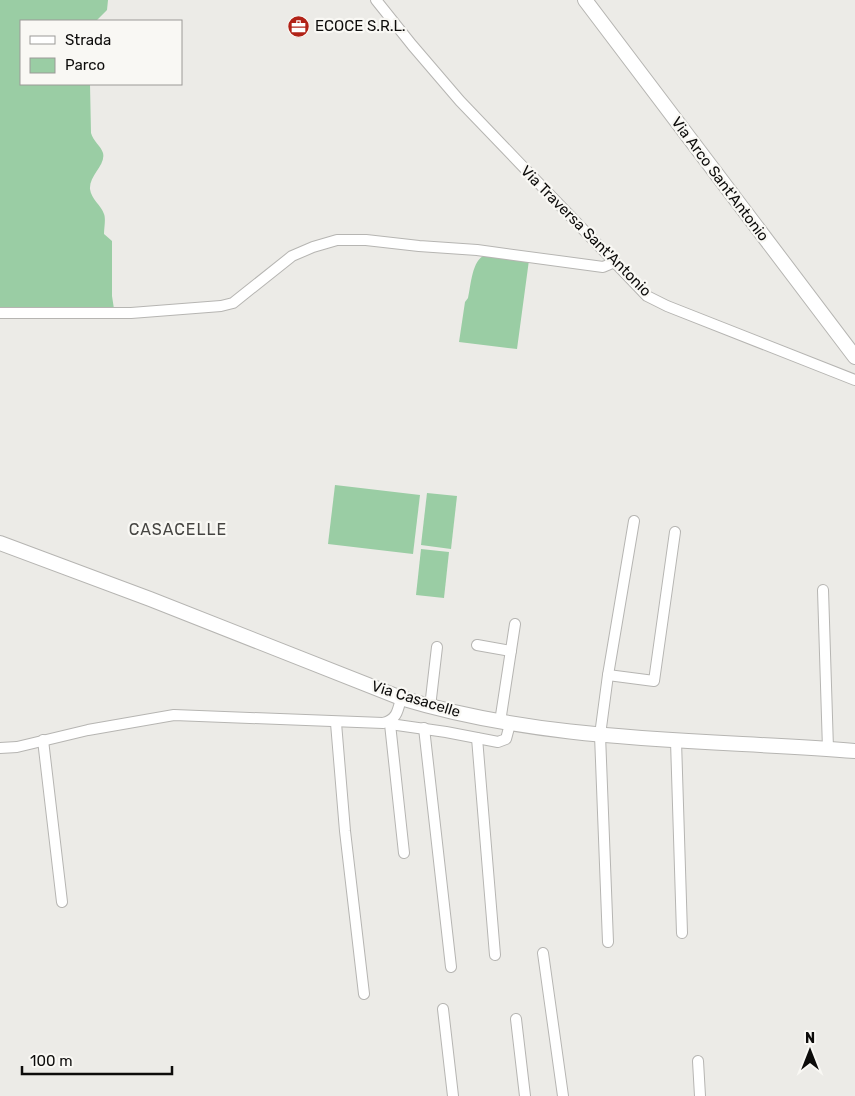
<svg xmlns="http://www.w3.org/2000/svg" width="855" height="1096" font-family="Rubik,sans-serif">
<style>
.green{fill:#9acda4}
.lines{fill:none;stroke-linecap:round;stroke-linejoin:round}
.street-casing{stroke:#b6b5b2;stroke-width:12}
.secondary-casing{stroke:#b6b5b2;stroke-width:16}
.street{stroke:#fff;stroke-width:10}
.secondary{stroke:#fff;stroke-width:14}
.labels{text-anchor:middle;stroke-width:4.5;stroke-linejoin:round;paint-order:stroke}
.poi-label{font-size:15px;fill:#0d0c0b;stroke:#f9f8f4;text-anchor:start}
.street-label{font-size:15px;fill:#0d0c0b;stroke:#f9f8f4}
.neighbourhood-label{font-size:16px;letter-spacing:1px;fill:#464542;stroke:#f9f8f4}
</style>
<rect width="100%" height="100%" fill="#ecebe7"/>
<g class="green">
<path d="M0 0H108L107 10 96 21H21V84H90L91 133C93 141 101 146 103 153 106 165 89 175 90 189 91 199 101 205 104 214 106 219 104 228 104 234L112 241V296L114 309 0 310Z"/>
<path d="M485 255 529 260 517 349 459 342 465 302 468 298C471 285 472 260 485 255Z"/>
<polygon points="335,485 420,495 413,554 328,544"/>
<polygon points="427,493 457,496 451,549 421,545"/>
<polygon points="421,549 449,552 444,598 416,595"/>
</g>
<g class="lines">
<defs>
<g id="street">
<polyline points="376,0 412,45 460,101 647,296 667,306 855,380"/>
<polyline points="0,313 131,313 221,306 233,303 292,256 313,247 337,240 366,240 419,246 477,250 603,267 615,262"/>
<polyline points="823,590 828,749"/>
<polyline points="477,645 511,651"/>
<polyline points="608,675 654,681 675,532"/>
<polyline points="430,707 437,647"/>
<polyline points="389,722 390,724 446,732 498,742 506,739 510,724"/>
<polyline points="500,722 515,624"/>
<polyline points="336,723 345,831 364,994"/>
<polyline points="390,724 404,853"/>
<polyline points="424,728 451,967"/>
<polyline points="477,738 495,955"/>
<polyline points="43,740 62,902"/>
<polyline points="676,741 682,933"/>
<path d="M0 748 17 747 88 730 174 715 383 723C397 720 398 710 401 698"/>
<polyline points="608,942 600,735 608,675 634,521"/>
<polyline points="543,953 563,1096"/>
<polyline points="443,1009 453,1096"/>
<polyline points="516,1019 525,1096"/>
<polyline points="698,1061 700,1096"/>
</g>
<g id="secondary">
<polyline points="585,0 855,357"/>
<path d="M0 543 150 599 401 698C548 743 703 739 855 751"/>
</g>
</defs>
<use href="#street" class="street-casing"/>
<use href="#secondary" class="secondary-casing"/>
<use href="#street" class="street"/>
<use href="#secondary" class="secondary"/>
</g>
<defs>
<symbol id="office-disc" viewBox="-11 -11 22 22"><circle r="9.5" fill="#b12217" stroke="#f9f8f4"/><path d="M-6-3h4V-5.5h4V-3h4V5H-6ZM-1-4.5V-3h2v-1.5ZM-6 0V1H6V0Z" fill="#fff"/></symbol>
</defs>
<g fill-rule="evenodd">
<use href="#office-disc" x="286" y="14" width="25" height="25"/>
</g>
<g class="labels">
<g class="poi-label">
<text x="315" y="31">ECOCE S.R.L.</text>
</g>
<g class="street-label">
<text transform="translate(720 179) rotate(53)" y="5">Via Arco Sant'Antonio</text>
<text transform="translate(586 231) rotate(45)" y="5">Via Traversa Sant'Antonio</text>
<text transform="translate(416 699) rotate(17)" y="5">Via Casacelle</text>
</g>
<g class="neighbourhood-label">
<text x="178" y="535">CASACELLE</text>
</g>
</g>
<rect x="20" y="20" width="162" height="65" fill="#f9f8f4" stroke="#9b9a97"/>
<rect x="30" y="36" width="25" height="8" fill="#ffffff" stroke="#9b9a97"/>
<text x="65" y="45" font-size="15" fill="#0d0c0b">Strada</text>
<rect x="30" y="58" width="25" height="15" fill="#9acda4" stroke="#9b9a97"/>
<text x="65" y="70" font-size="15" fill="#0d0c0b">Parco</text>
<g transform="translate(810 1051)" stroke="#f9f8f4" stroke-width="4" paint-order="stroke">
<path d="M0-4L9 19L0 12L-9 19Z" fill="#0d0c0b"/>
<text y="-8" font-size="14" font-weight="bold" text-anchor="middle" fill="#0d0c0b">N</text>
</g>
<path d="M22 1066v8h150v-8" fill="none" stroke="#0d0c0b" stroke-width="2.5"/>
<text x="30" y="1066" font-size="15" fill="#0d0c0b" stroke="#f9f8f4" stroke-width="4" paint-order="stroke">100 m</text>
</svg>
